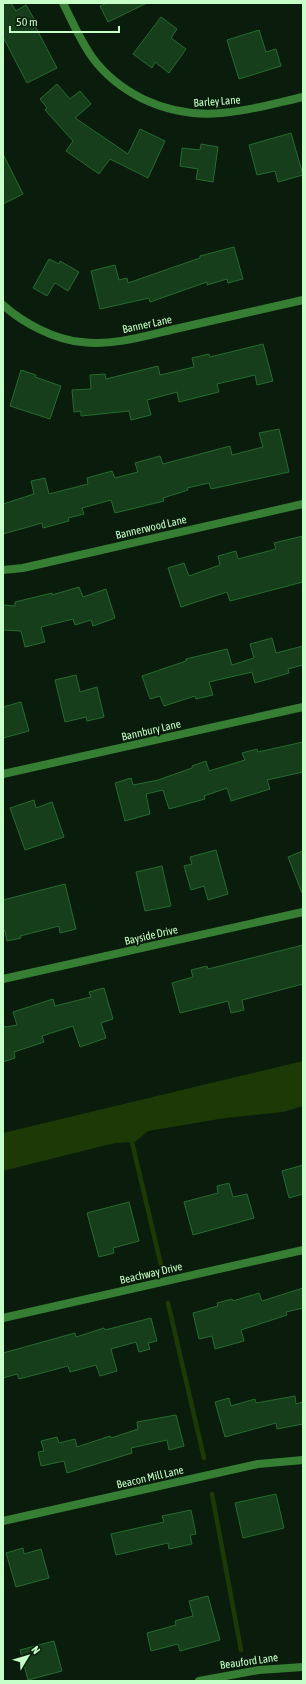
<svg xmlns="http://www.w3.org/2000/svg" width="306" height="1684" font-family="'Asap Condensed',sans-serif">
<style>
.water{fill:#1d3a06}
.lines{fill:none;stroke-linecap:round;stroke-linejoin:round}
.stream{stroke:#1d3a06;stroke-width:4.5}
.building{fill:#163e1b;stroke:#266b2f}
.minor{stroke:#367e33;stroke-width:8}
.labels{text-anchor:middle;stroke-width:3.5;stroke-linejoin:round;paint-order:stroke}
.street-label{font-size:11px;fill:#c6ffc8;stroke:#0a1d0c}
</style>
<rect width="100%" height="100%" fill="#0a1d0c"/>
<polygon class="water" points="303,1061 303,1106 283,1112 225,1118 148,1131 135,1142 115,1143 3,1171 3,1133"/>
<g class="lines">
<g class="stream">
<polyline points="131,1138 161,1265"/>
<polyline points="168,1303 204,1458"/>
<polyline points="212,1494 241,1650"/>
</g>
</g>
<g class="building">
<polygon points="3,3 11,3 16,11 26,5 36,22 34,24 57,68 27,83 3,37"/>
<polygon points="107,3 147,3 108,22 100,6"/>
<polygon points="161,17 177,29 171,38 186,49 169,73 155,62 152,68 133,54"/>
<polygon points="259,30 266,52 276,49 281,66 239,79 227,40"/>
<polygon points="57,84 70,99 80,91 91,104 75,118 128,154 140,129 165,141 148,178 110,159 99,174 66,151 73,141 45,110 47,108 40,99"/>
<polygon points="291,133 303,175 278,182 275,171 257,175 249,145"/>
<polygon points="201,144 218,147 213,182 196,179 198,169 180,166 182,148 200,150"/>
<polygon points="3,154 23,194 3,204"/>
<polygon points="234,247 243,279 228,283 227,279 207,285 207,282 150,302 149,298 100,309 91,271 115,265 119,280 127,278 128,283 200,258 200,256"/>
<polygon points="49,259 59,264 60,261 79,272 68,291 55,283 47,296 33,288"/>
<polygon points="263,344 273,381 257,385 255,375 217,384 219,392 179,402 177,392 147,400 151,415 131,420 129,411 81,416 81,411 74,412 72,390 91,389 90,375 105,374 106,379 158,366 160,375 194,367 192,358 209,354 210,357"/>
<polygon points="21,370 36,375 35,377 61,386 50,419 10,406"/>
<polygon points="279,429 289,472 211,489 209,483 187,488 188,490 163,498 164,501 115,513 111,500 82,508 84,514 68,518 69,521 43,528 42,523 3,534 3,504 34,494 31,481 45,478 49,494 88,484 87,478 112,471 115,478 138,472 135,463 160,456 163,464 230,446 232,455 263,447 259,433"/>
<polygon points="303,536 303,582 230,601 227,592 181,607 168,568 184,563 189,576 220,565 218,556 236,551 238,559 276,549 274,543"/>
<polygon points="79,587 83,597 106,589 115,618 93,626 91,620 75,625 73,619 41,627 45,642 25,647 21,631 3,630 3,605 15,606 15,602 52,593 52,595"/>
<polygon points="272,638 276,653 303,646 303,665 288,669 289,673 255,683 252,672 209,682 213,695 196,699 195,696 164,706 160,696 150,699 142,676 186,661 186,659 227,649 232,665 254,658 250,644"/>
<polygon points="76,675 80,692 97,687 104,717 87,721 86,717 65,722 55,680"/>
<polygon points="21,702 29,731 3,738 3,707"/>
<polygon points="303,742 303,772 267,780 270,789 231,801 227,788 204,796 205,799 169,809 163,790 146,794 150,814 125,821 115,783 131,778 133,785 158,780 192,768 192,766 206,761 209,771 245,760 242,753 257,749 258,752"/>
<polygon points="34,800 36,808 52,802 64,837 25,850 10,808"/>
<polygon points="216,850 228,894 208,900 204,886 191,890 184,866 192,864 190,857"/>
<polygon points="303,851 303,893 302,893 288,857"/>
<polygon points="162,866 171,906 145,911 136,872"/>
<polygon points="65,884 76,929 60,933 59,926 20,936 21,938 7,941 5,931 3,931 3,900"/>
<polygon points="303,945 303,984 242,1000 244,1010 231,1013 228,1001 180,1013 172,983 193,977 191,970 207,966 208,969"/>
<polygon points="104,988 113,1019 101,1023 106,1038 80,1047 73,1026 42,1036 44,1042 14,1052 15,1058 3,1062 3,1026 7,1027 17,1025 13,1012 53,999 55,1006 91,997 89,992"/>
<polygon points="303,1165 303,1194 289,1198 282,1171"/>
<polygon points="229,1183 233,1197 247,1194 254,1218 193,1235 184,1202 218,1193 217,1186"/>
<polygon points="129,1202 139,1241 113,1248 114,1253 99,1257 87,1213"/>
<polygon points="303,1288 303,1308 286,1312 287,1315 241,1330 244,1341 215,1349 212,1336 199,1339 193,1313 218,1306 217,1303 232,1299 233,1301 259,1293 262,1301"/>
<polygon points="151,1318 157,1341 148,1343 150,1349 139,1352 136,1342 111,1349 117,1371 100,1376 96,1365 70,1372 68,1366 19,1379 17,1374 3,1378 3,1353 75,1333 76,1337 104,1328 105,1330"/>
<polygon points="295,1396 296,1404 303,1402 303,1424 277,1429 276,1423 225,1437 215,1402 229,1398 231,1406 255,1399 256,1403"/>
<polygon points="176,1415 184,1446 169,1450 167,1440 131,1448 132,1453 67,1473 64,1461 41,1466 38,1452 44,1451 41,1441 57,1437 59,1443 75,1439 77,1447 110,1436 111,1438 138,1429 137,1422"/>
<polygon points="276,1494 284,1528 243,1538 235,1503"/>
<polygon points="191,1510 196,1534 190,1535 192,1544 169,1549 168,1543 116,1555 111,1534 164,1522 162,1516"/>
<polygon points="23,1548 24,1554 41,1549 49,1578 16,1587 6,1553"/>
<polygon points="208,1596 220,1640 180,1651 178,1644 151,1651 147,1633 176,1625 175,1621 193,1616 189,1601"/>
<polygon points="54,1641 62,1671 28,1680 20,1650"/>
</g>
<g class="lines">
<g class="minor">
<path d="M63 3C72 21 80 40 92 57 105 75 123 89 143 99 200 126 245 110 303 97"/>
<path d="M3 305C23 323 55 340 82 342 113 346 145 336 175 329 218 319 260 310 303 300"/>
<polyline points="3,570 23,568 303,504"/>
<polyline points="3,774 303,707"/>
<polyline points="3,979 303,912"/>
<polyline points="3,1318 303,1250"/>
<polyline points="3,1521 258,1464 303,1460"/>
<polyline points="199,1681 259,1670 303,1667"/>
</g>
</g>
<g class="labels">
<g class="street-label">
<text transform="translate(217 101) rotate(-4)" y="4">Barley Lane</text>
<text transform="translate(147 324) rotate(-12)" y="4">Banner Lane</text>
<text transform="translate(151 527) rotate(-13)" y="4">Bannerwood Lane</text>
<text transform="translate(151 730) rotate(-13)" y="4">Bannbury Lane</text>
<text transform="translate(151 935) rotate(-13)" y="4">Bayside Drive</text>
<text transform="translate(151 1273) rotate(-13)" y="4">Beachway Drive</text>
<text transform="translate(150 1477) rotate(-13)" y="4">Beacon Mill Lane</text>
<text transform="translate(249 1661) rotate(-8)" y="4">Beauford Lane</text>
</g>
</g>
<rect width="306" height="1684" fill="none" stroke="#c6ffc8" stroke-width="8"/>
<g transform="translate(28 1656) rotate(52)" stroke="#0a1d0c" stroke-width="3" paint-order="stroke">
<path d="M0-3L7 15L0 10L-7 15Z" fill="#c6ffc8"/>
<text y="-6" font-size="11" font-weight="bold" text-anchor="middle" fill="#c6ffc8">N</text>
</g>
<path d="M10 26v6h109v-6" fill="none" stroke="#c6ffc8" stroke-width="2"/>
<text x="16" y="26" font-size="12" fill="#c6ffc8" stroke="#0a1d0c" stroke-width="3" paint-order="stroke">50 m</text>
</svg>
